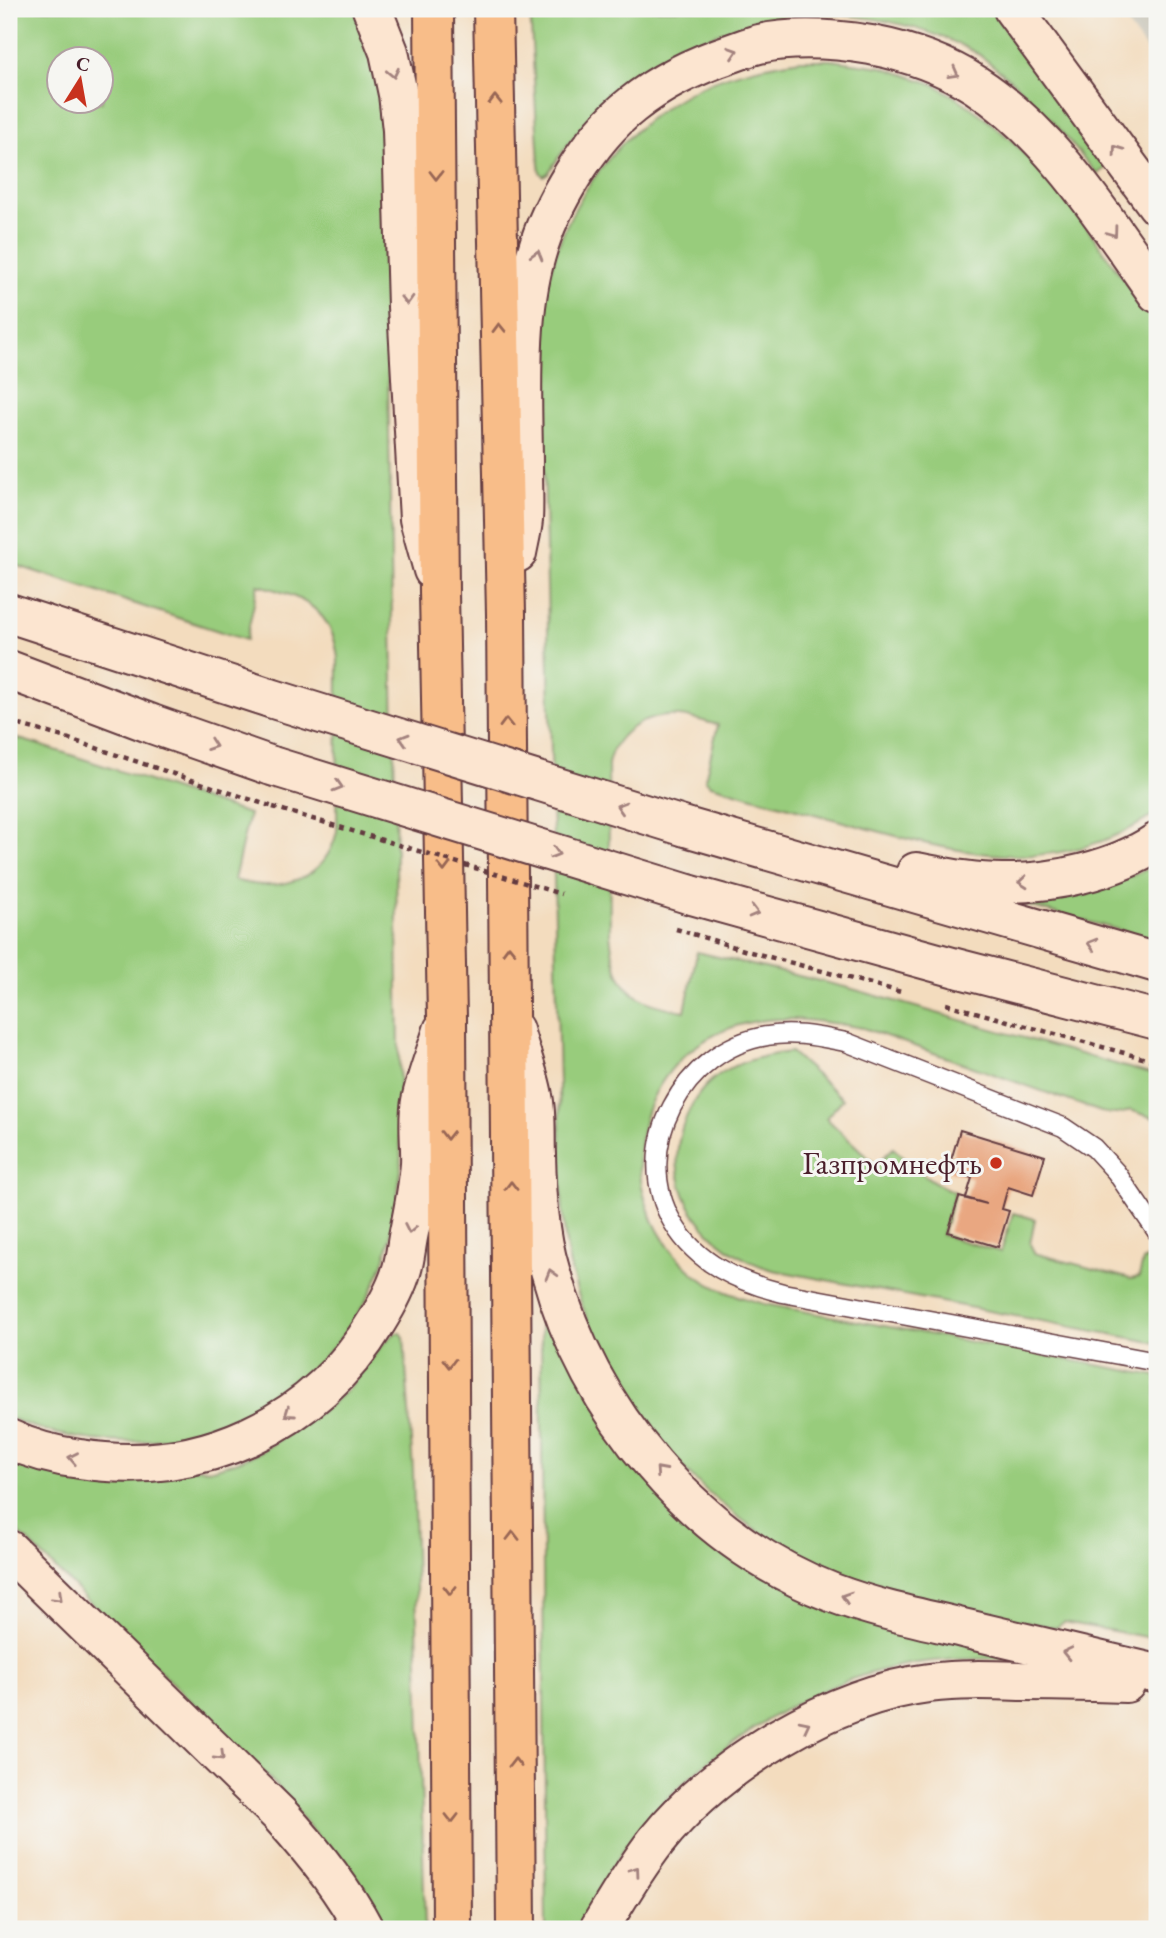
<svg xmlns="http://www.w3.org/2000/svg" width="1166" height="1938" font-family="'EB Garamond',serif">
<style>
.industrial{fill:#c8c4b8}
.green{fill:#98cc7c;stroke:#717654;stroke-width:2;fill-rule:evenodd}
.building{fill:#e9a781}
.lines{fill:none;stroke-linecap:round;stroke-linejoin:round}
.lane-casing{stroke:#633b41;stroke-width:21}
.secondary-casing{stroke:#633b41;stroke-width:42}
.highway-casing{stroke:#633b41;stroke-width:42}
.path{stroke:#633b41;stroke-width:4.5;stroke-dasharray:5 5;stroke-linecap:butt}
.lane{stroke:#fff;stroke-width:18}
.secondary{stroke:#fce5d0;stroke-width:38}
.highway{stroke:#f8bd89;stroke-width:38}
.secondary-bridge-casing{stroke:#633b41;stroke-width:42;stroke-linecap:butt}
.path-bridge{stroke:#633b41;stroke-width:4.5;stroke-dasharray:5 5;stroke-linecap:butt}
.secondary-bridge{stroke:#fce5d0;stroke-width:38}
.oneway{stroke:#a3827e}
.oneway2{stroke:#986655}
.poi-dot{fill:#c8321e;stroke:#f6f6f2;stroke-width:2.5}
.labels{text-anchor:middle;stroke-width:6;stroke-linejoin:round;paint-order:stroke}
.poi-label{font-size:32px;fill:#4a1f2b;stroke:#f6f6f2;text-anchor:end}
</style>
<rect width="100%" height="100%" fill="#f6f6f2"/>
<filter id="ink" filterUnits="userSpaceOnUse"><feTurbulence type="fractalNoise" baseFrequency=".0143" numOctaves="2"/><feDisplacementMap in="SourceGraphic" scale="14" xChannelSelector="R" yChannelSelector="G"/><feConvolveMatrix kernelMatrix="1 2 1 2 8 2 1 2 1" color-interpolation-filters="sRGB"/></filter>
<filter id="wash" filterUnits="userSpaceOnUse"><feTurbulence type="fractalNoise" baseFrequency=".00686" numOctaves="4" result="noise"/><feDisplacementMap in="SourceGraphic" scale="28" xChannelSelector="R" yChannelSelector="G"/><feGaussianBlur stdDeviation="1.57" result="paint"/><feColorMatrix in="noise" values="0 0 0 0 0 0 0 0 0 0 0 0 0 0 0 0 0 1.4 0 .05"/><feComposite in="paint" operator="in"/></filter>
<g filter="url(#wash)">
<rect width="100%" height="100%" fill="#f3dcbe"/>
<polygon class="industrial" points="1116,9 1157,9 1157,64 1148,52"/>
<g class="green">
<path d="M9 9H354L376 68 384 126 401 1171C397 1194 395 1217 390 1239 383 1271 366 1304 347 1330 282 1418 169 1459 64 1435 45 1431 26 1426 9 1417V736C90 759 168 789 249 814L234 880C279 893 326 881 337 831L338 659C333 609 302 596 258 585L246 640 9 563ZM60 60H102V102H60Z"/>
<path d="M530 9H991L1107 167 1097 174C1065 137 1035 97 995 67 988 62 981 55 973 51 917 22 835 6 772 18 748 23 725 31 701 40 675 50 649 63 627 81 595 107 571 139 548 173L543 176 540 172 539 164Z"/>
<path d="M800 60H831L882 67 933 84 959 99 984 117 1012 141 1063 194 1157 326V813C1056 880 964 855 855 825 807 812 759 799 711 785L705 779 718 725C705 722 692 717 679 716 646 713 615 731 608 764L610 933C615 988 631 1003 685 1011L697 952 849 988 1157 1076V1119L1130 1110C1120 1116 1112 1114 1101 1112L863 1028C822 1021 777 1013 736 1026 625 1063 607 1203 696 1275 716 1291 740 1297 764 1304L1157 1376V1639L1064 1622 1056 1628C969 1611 881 1598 801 1559 790 1553 780 1546 770 1539 675 1479 602 1382 572 1274 563 1240 562 1204 561 1169L541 338C542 325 543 313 545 300 557 213 612 136 688 93 722 74 762 66 800 60Z"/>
<polygon points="1157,865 1157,940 1025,905 1021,901 1114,883"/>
<path d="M791 1052 843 1099 826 1118 876 1165 893 1148C913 1166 930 1183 955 1192L942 1235 1001 1252 1013 1213 1035 1219 1030 1244 1034 1253 1131 1279 1139 1277 1143 1261 1148 1257 1157 1260V1343L773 1270C710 1252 660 1193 683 1125 689 1108 698 1092 712 1080 733 1062 764 1055 791 1052Z"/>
<path d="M544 1317 548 1319 674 1511 1042 1659C988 1659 934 1656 882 1670 797 1691 708 1752 650 1817 620 1849 598 1890 579 1929H546L541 1322Z"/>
<polygon points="395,1333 401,1333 404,1337 413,1470 425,1929 384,1929 372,1908 277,1786 9,1523 9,1458 213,1469 238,1461 262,1451 329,1406 348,1389 383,1344"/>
</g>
<g id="blocks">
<polygon class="building" points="960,1130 1045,1156 1033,1195 1008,1187 1002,1209 1009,1211 998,1247 948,1232 959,1197 987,1204 966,1198 972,1178 948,1170"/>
</g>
</g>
<g filter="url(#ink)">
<use href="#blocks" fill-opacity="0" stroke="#633b41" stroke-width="2"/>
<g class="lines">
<defs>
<path id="lane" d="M1157 1232 1116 1172 1094 1148 1063 1127 846 1042C819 1037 794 1031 767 1036 683 1049 629 1149 673 1223 697 1264 739 1282 783 1293L1157 1362"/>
<g id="secondary">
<polyline points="372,9 389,52 398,94 402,130 407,307 419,519 433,570"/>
<polyline points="1013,9 1157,205"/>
<path d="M517 553C519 542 522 531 523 520 524 503 523 486 523 469 523 401 517 321 536 255 550 204 590 138 632 105 662 81 696 65 732 53 741 50 750 46 759 44 796 36 834 39 871 45 908 52 945 65 976 85 1053 135 1105 220 1157 293"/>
<polyline points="9,613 270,698"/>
<polyline points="9,670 152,724 272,766"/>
<polyline points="686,827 1157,963"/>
<path d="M916 872C944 877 973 883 1002 883 1053 884 1115 870 1157 842"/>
<polyline points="688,894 956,968 1157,1020"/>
<path d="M514 1030C520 1052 529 1074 533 1096 537 1115 535 1136 536 1155 537 1193 539 1233 550 1270 589 1412 694 1540 833 1593 878 1610 925 1619 971 1630 1033 1645 1095 1659 1157 1674"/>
<path d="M9 1439C30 1449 56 1456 80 1459 199 1478 315 1425 377 1321 387 1305 397 1287 402 1269 405 1259 406 1248 408 1237 413 1213 418 1189 420 1164 421 1144 417 1121 421 1101 426 1077 436 1053 443 1030"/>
<path d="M9 1550 280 1815C312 1850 342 1887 364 1929"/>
<path d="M599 1929C617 1899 635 1868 657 1840 718 1764 833 1695 929 1683 959 1679 989 1680 1020 1681 1055 1681 1091 1682 1126 1683"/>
</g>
<g id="highway">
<polyline points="434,9 439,592 447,1018 452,1929"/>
<polyline points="493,9 506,614 516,1929"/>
</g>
</defs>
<use href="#lane" class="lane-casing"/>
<use href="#secondary" class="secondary-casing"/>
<use href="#highway" class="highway-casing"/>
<g class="path">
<polyline points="9,722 63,737 273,807"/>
<polyline points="693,934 747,951 901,992"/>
<polyline points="946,1004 1157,1062"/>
</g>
<use href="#lane" class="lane"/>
<use href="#secondary" class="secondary"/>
<use href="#highway" class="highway"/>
<defs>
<g id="secondary-bridge">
<polyline points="270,698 686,827"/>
<polyline points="272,766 688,894"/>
</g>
</defs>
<use href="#secondary-bridge" class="secondary-bridge-casing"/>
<g class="path-bridge">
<polyline points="273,807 561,894"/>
<polyline points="676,929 689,933"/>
</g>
<use href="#secondary-bridge" class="secondary-bridge"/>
</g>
<defs><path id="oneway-chevron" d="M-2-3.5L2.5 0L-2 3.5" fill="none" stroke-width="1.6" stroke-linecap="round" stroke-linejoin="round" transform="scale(1.75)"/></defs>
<g class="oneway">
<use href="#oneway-chevron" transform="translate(733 52) rotate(-18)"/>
<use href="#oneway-chevron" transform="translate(393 73) rotate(78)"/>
<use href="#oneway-chevron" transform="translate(954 73) rotate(29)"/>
<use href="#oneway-chevron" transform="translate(1117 150) rotate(-126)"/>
<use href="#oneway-chevron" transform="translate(1113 232) rotate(54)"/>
<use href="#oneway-chevron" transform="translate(537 255) rotate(-74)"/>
<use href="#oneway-chevron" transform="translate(407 300) rotate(88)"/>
<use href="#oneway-chevron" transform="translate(404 739) rotate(-163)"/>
<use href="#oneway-chevron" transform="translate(212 745) rotate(19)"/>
<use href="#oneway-chevron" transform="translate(338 786) rotate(17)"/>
<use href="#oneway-chevron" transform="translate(621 807) rotate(-163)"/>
<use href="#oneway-chevron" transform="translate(555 853) rotate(17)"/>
<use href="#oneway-chevron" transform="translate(1023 882) rotate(175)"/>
<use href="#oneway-chevron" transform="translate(754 912) rotate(15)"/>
<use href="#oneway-chevron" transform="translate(1092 944) rotate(-164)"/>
<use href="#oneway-chevron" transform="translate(410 1229) rotate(101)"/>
<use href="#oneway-chevron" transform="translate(551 1274) rotate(-106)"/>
<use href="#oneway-chevron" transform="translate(289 1413) rotate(145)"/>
<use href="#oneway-chevron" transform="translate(73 1458) rotate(-169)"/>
<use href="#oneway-chevron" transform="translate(660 1471) rotate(-132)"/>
<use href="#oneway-chevron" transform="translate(58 1597) rotate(44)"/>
<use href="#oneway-chevron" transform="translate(846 1597) rotate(-162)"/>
<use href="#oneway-chevron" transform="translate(1067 1653) rotate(-167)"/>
<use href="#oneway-chevron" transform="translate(805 1725) rotate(-27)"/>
<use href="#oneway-chevron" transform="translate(220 1756) rotate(44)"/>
<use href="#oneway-chevron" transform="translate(635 1871) rotate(-54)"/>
</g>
<g class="oneway2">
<use href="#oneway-chevron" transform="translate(495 100) rotate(-91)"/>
<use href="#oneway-chevron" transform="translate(436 175) rotate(90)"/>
<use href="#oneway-chevron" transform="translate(499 328) rotate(-91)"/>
<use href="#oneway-chevron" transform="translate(506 723) rotate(-91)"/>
<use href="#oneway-chevron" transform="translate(444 867) rotate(89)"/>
<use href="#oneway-chevron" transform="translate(509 950) rotate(-91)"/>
<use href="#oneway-chevron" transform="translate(447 1135) rotate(90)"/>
<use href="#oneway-chevron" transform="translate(511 1186) rotate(-90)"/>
<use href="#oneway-chevron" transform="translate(449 1363) rotate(90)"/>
<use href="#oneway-chevron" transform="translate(513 1536) rotate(-90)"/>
<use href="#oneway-chevron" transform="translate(450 1590) rotate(90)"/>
<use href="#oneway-chevron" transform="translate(515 1763) rotate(-90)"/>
<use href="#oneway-chevron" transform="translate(452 1818) rotate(90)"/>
</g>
</g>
<circle class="poi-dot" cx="996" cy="1163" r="7"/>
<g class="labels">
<g class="poi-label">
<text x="982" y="1174">Газпромнефть</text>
</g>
</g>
<rect width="1166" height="1938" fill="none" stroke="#f6f6f2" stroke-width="35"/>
<g transform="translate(80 80) rotate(11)"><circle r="33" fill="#f6f6f2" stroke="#b1a0a2" stroke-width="2"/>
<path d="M0-5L12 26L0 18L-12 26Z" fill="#c8321e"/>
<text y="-10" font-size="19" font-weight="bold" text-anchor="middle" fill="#4a1f2b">С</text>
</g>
</svg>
